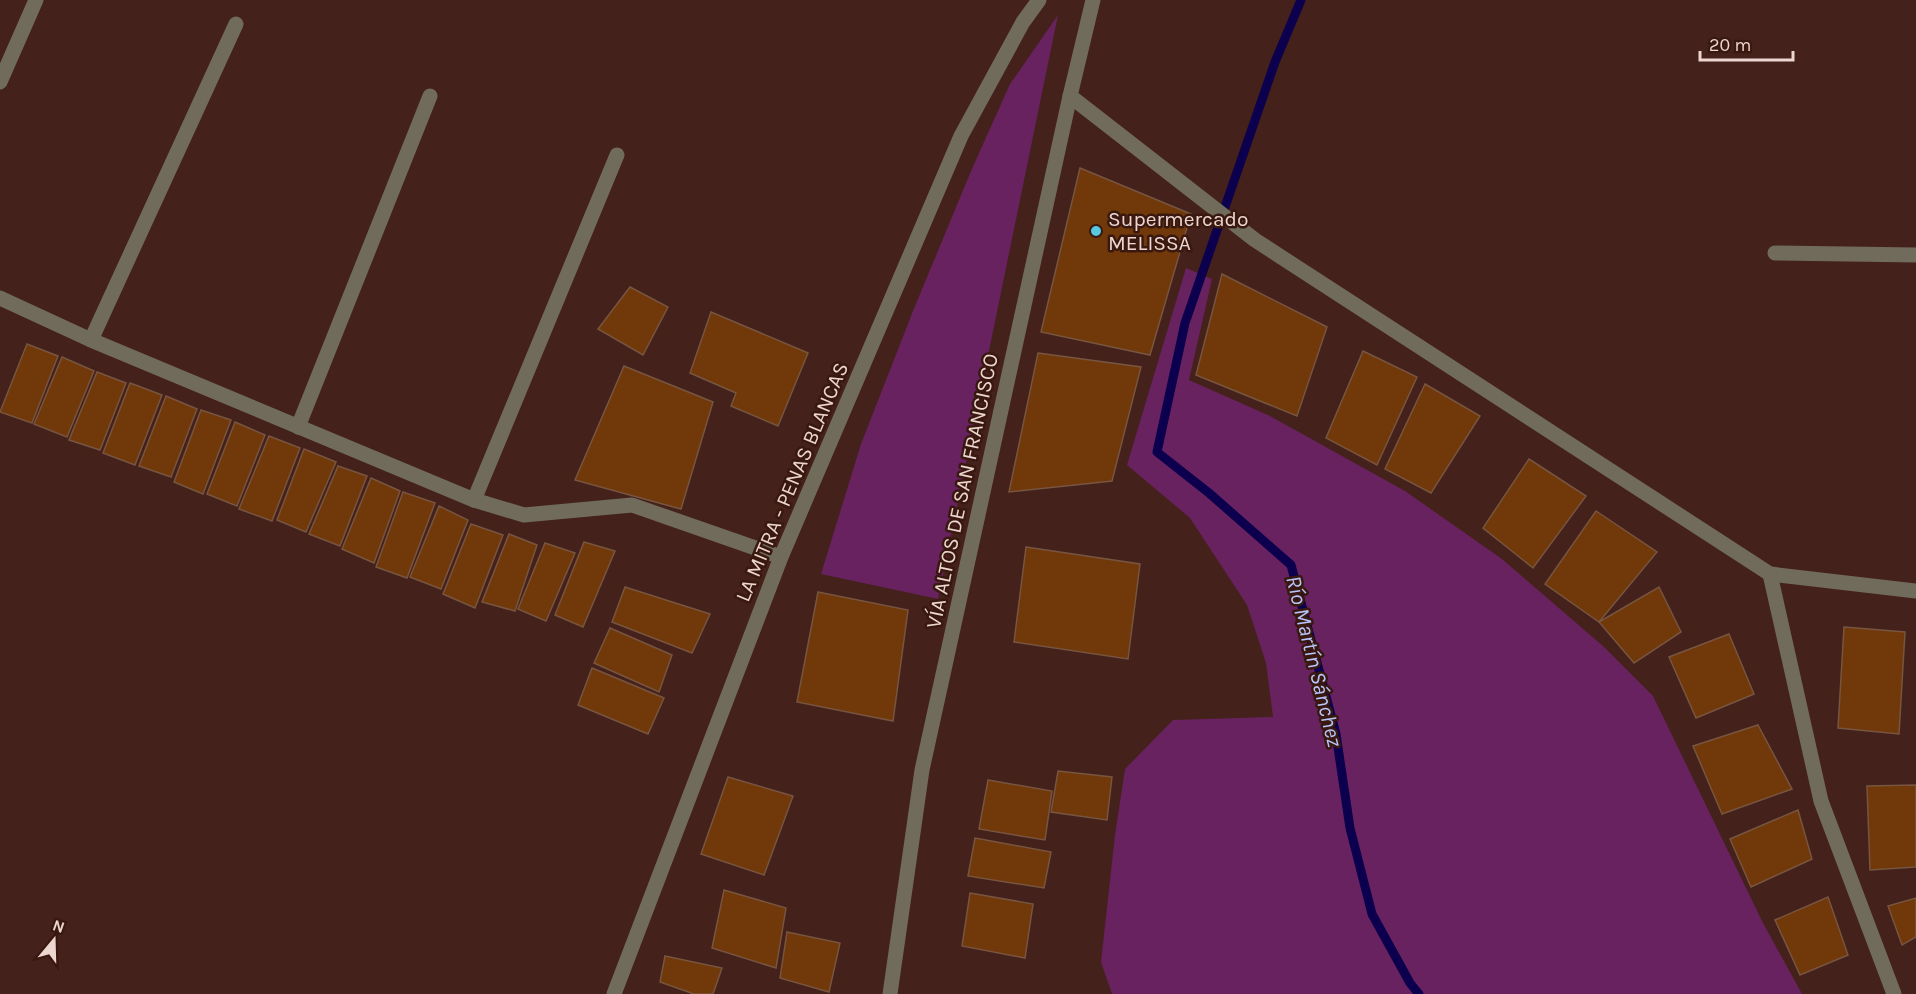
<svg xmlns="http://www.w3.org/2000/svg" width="1916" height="994" font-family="Karla,sans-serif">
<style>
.green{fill:#68225f}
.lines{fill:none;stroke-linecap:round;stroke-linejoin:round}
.stream{stroke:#0c004e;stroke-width:9}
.building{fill:#713809;stroke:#775540;stroke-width:1.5}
.minor{stroke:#706b5b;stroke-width:15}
.poi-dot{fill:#56c9e1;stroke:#391810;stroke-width:2}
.labels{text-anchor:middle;stroke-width:5;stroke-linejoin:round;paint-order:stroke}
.poi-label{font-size:21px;fill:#edd5d0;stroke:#391810;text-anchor:start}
.street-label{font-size:21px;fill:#edd5d0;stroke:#391810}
.water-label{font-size:22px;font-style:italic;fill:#b6c4fa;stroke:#391810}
</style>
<rect width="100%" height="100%" fill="#44211a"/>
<g class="green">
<polygon points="1058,15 938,599 821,574 861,444 913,311 971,171 1010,84"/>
<polygon points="1186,268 1212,279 1189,380 1270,416 1405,491 1502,559 1603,646 1653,696 1763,923 1802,994 1112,994 1101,962 1115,835 1125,769 1173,720 1273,717 1266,663 1247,605 1190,518 1127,465"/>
</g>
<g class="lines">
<polyline class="stream" points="1301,0 1275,62 1185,323 1157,452 1209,493 1291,565 1336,734 1350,828 1372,914 1410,983 1419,994"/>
</g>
<g class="building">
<polygon points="1080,168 1191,214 1150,355 1041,332"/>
<polygon points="1222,274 1327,327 1297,416 1196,375"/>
<polygon points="630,287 668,307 643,355 598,329"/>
<polygon points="711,312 808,353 778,426 731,406 736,393 690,373"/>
<polygon points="27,344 58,356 32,423 0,412"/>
<polygon points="1363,351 1417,377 1377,465 1326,438"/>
<polygon points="1038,353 1141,367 1112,481 1009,492"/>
<polygon points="62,357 94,371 67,437 34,424"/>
<polygon points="624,366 713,402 681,509 575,480"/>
<polygon points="97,372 126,383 100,450 69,440"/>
<polygon points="130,383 162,395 135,465 103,453"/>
<polygon points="1425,384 1480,416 1431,493 1385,469"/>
<polygon points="166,396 197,409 171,477 139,466"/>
<polygon points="201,410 231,420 203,494 174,482"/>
<polygon points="235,422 265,435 237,506 207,494"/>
<polygon points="269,436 300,448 272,521 239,509"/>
<polygon points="304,449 336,462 306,532 277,520"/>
<polygon points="1529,459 1586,496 1533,568 1483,528"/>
<polygon points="338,466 367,476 340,546 309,534"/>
<polygon points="371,478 400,491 374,563 342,549"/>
<polygon points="403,492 435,503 407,578 376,567"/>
<polygon points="439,506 468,520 441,589 410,577"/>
<polygon points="1596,511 1657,552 1599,622 1545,584"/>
<polygon points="471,524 503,535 475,608 443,594"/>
<polygon points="509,534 537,545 515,611 482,602"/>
<polygon points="584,542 615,551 583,627 555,615"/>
<polygon points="545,543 575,553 546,621 518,609"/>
<polygon points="1026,547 1140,564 1128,659 1014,642"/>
<polygon points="625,587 710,614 692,653 612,622"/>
<polygon points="1659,587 1681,632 1634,663 1599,622"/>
<polygon points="818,592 908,610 893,721 797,702"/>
<polygon points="1844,627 1905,632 1899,734 1838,728"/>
<polygon points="610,628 672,655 659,692 594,663"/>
<polygon points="1729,634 1754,694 1696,718 1669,657"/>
<polygon points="592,668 664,698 648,734 578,705"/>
<polygon points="1758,725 1792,789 1722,814 1693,746"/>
<polygon points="1058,771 1112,777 1107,820 1051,812"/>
<polygon points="728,777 793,796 764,875 701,854"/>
<polygon points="988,780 1052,791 1045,840 979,829"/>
<polygon points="1916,785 1916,867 1870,870 1867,786"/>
<polygon points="1798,810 1812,859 1751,887 1730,839"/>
<polygon points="975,838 1051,852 1044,888 968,876"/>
<polygon points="724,890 786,908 776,968 712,948"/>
<polygon points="970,893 1033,904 1025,958 962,946"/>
<polygon points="1828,897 1848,955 1800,975 1775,920"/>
<polygon points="1916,898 1916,937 1902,945 1888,906"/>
<polygon points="787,932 840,943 829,992 780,978"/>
<polygon points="665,956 722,968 713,994 694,994 660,982"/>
</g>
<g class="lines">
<g class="minor">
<polyline points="0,82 36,0"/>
<polyline points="1070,96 1255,240 1770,574 1916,591"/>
<polyline points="1775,253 1916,255"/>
<polyline points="0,298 91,340 474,500 524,515 632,505 781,557"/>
<polyline points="91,340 236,24"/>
<polyline points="298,427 430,96"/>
<polyline points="474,500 617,155"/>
<polyline points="1770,574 1821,801 1894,994"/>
<polyline points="614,994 781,557 961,136 1023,22 1039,0"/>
<polyline points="890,994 922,770 1070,96 1093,0"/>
</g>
</g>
<circle class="poi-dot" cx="1096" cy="231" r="6"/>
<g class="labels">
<g class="poi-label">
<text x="1108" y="226">Supermercado<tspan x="1108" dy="24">MELISSA</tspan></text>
</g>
<g class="street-label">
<text transform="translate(792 482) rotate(-67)" y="7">LA MITRA - PENAS BLANCAS</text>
<text transform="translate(962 491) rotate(-78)" y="7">VÍA ALTOS DE SAN FRANCISCO</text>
</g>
<g class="water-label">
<text transform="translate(1315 661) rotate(76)" y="8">Río Martín Sánchez</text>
</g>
</g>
<g transform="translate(54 940) rotate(19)" stroke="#391810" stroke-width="4.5" paint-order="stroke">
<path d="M0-4.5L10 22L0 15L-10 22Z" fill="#edd5d0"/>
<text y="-9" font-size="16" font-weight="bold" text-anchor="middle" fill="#edd5d0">N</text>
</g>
<path d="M1700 51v9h93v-9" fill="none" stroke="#edd5d0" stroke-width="3"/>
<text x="1709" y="51" font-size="18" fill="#edd5d0" stroke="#391810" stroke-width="4.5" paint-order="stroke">20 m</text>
</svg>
